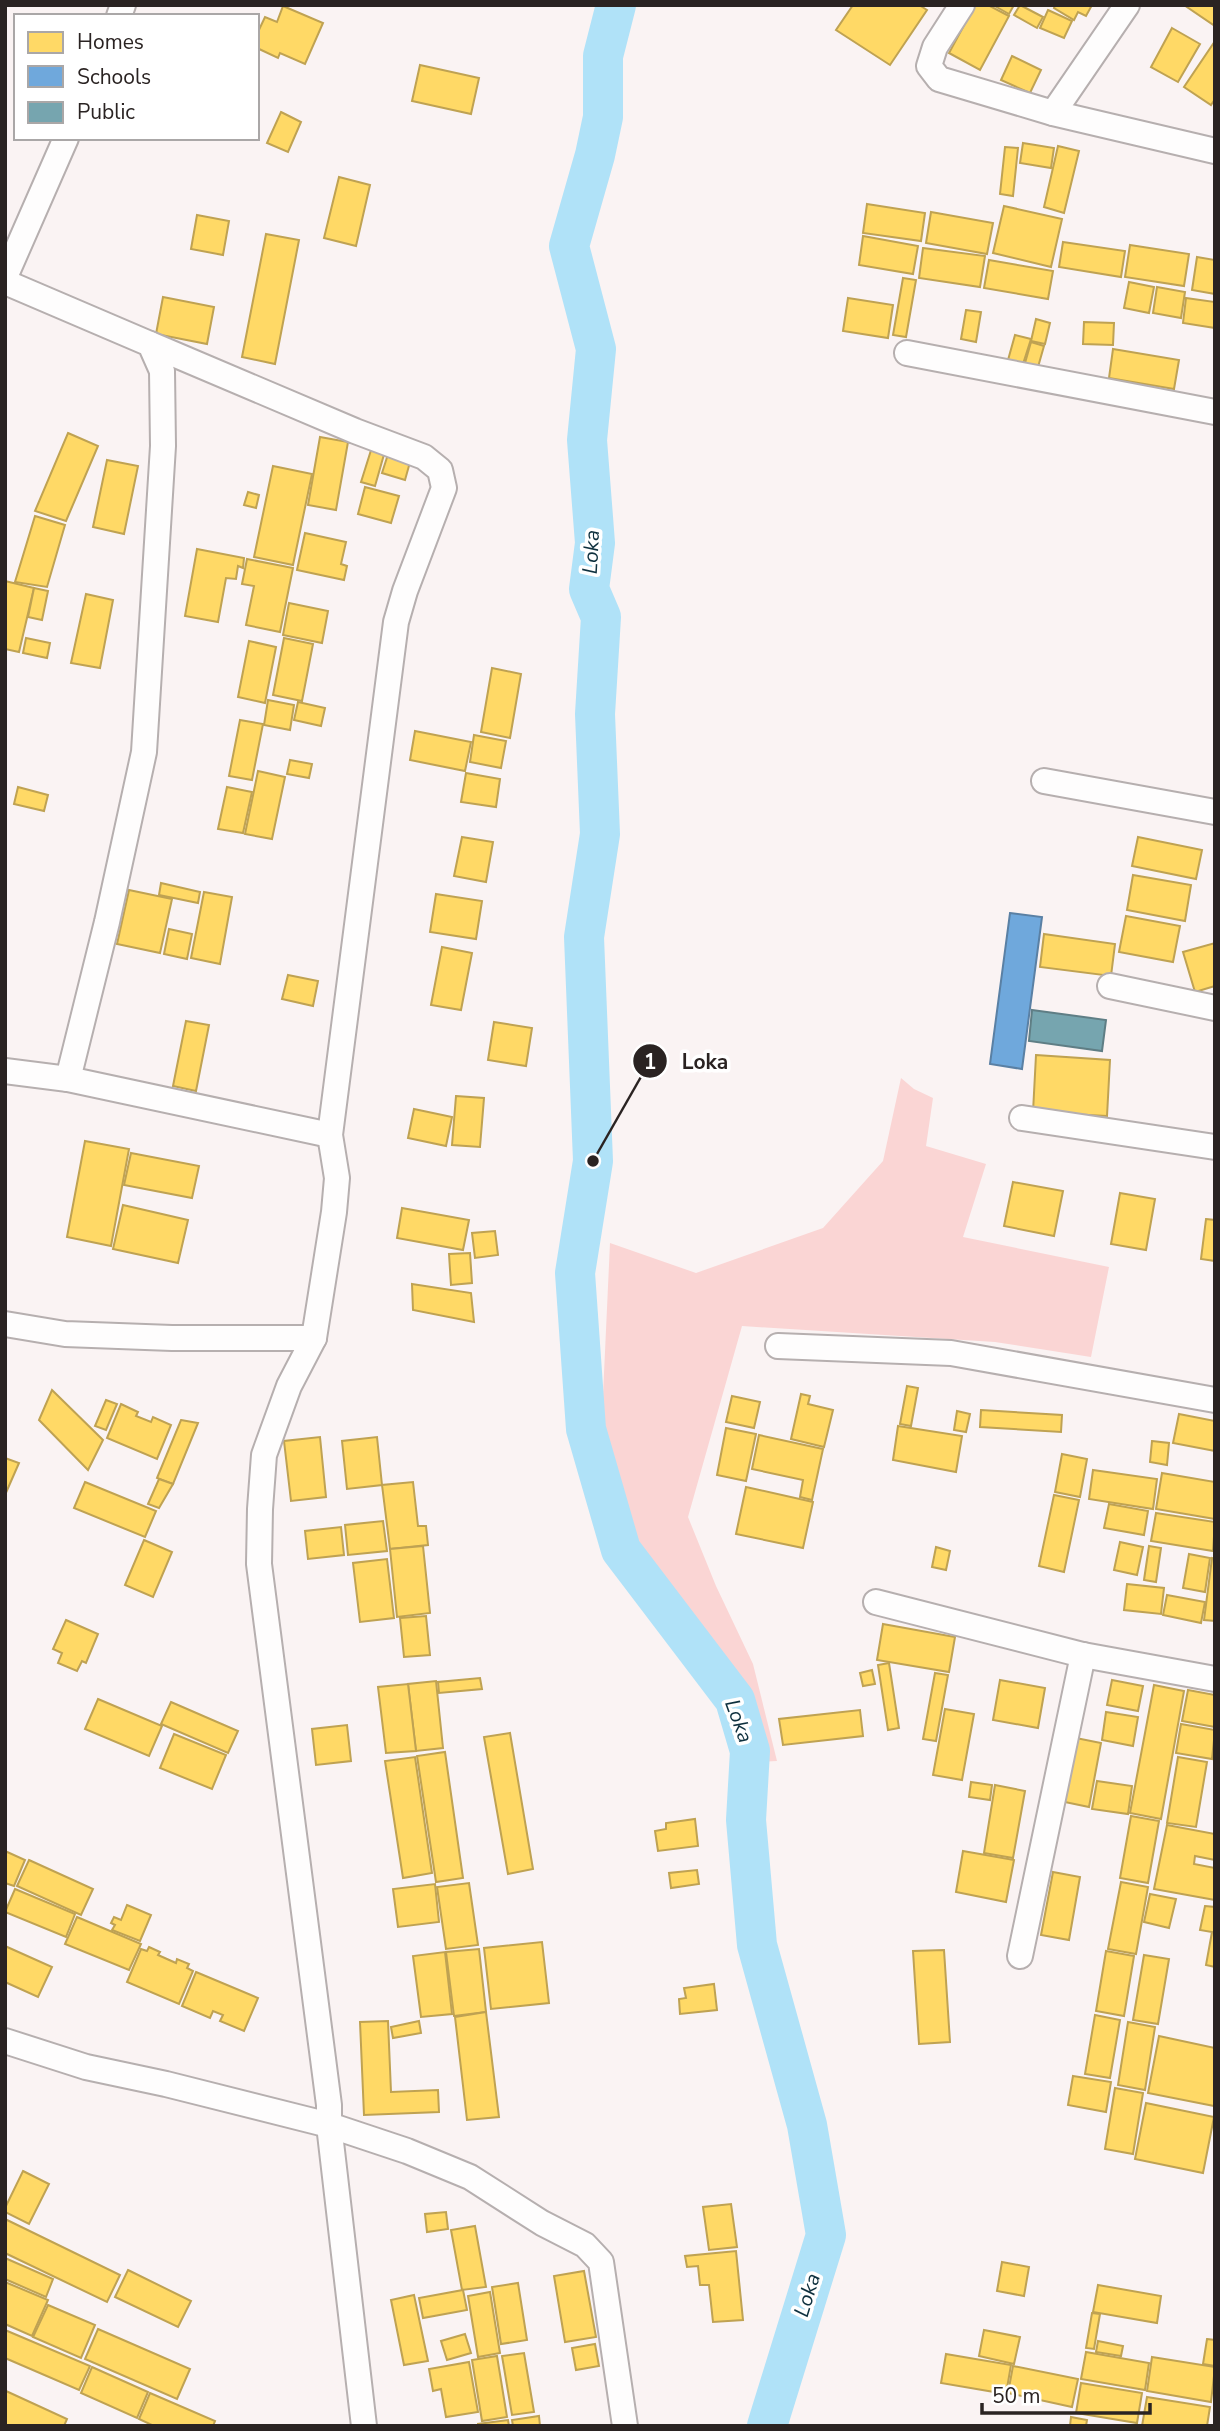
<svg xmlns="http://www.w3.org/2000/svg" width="1220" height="2431" font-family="'Nunito Sans',sans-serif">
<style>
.green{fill:#fad5d4}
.homes{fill:#ffd966;stroke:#bfa252;stroke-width:2}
.schools{fill:#6fa8dc;stroke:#5a80a4;stroke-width:2}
.public{fill:#76a5af;stroke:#5f7e85;stroke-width:2}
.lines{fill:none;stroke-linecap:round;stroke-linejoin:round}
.river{stroke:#b0e2f8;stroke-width:40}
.minor-casing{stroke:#b6afaf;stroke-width:28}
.minor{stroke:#fefdfd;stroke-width:24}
.labels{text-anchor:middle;stroke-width:7;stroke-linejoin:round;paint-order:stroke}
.water-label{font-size:21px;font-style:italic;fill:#0e303e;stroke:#fff}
.leader{fill:none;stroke:#2a2322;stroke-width:2.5}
.callout-dot{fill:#2a2322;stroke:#fff;stroke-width:2.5}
.mark-label{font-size:21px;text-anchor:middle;font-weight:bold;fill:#fff}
.callout-label{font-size:21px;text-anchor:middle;font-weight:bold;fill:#2a2322;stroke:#fff;stroke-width:7;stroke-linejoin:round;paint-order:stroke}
</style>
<rect width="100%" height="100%" fill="#faf3f3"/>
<polygon class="green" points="901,1078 914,1089 933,1098 926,1146 986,1164 963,1237 1109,1267 1091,1357 995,1342 742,1326 688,1517 716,1586 753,1664 777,1761 739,1763 731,1724 638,1579 626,1515 602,1417 610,1243 696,1273 823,1228 883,1161"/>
<g class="homes">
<polygon points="853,5 919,5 927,10 890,65 836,30"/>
<polygon points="975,5 988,5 1009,16 980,70 949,53"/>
<polygon points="993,5 1014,5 1009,14"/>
<polygon points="1020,5 1043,17 1037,28 1014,15"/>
<polygon points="1055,5 1092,5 1086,16 1078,12 1074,20 1054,8"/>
<polygon points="1184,5 1215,5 1215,26"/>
<polygon points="283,6 323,23 305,64 280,53 278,58 257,48 257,34 265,17 277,22"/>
<polygon points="1048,10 1072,21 1064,38 1040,28"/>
<polygon points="1172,28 1200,44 1178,82 1151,67"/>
<polygon points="1215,41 1215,99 1211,105 1184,87"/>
<polygon points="1012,56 1041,70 1030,93 1001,80"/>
<polygon points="420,65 479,78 471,114 412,101"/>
<polygon points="281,112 301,122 288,152 267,143"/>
<polygon points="1023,143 1054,148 1051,168 1020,163"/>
<polygon points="1058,146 1079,151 1064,213 1044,207"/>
<polygon points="1005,147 1018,148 1013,196 1000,194"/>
<polygon points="339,177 370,185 356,246 324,238"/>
<polygon points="867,204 925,213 921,241 863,233"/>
<polygon points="1004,206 1062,219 1051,267 993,253"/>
<polygon points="931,212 993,223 987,254 926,243"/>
<polygon points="197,215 229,221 223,255 191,249"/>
<polygon points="266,234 299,240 275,364 242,357"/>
<polygon points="863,236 918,246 913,274 859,265"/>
<polygon points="1063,242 1125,251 1121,277 1059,267"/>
<polygon points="1130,245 1189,254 1184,286 1125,277"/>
<polygon points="923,248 985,256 980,287 919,278"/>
<polygon points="1197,257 1215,260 1215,294 1192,290"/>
<polygon points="989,260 1053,271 1048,299 984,288"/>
<polygon points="903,278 916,280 906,337 893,335"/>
<polygon points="1129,282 1154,287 1149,313 1124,308"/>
<polygon points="1157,287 1185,292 1181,318 1153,313"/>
<polygon points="163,297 214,307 207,344 156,334"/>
<polygon points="848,298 893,305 888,338 843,331"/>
<polygon points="1186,298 1215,302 1215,328 1183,323"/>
<polygon points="966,310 981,312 976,342 961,339"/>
<polygon points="1036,319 1050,323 1045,344 1031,341"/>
<polygon points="1084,322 1114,323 1113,345 1083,344"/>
<polygon points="1015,335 1031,339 1023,364 1008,360"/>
<polygon points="1031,342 1044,346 1038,367 1025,363"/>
<polygon points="1113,349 1179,360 1174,389 1109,378"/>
<polygon points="68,433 98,446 66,521 35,511"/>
<polygon points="320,437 348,442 336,510 308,505"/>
<polygon points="372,447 385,451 375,486 361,482"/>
<polygon points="390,448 412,455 405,480 382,473"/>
<polygon points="107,460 138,466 124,534 93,527"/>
<polygon points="273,466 312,474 293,565 254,557"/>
<polygon points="365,487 399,496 391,523 358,514"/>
<polygon points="248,492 259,495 256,508 244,505"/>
<polygon points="35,516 65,525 47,587 15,582"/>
<polygon points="305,533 346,542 341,564 347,566 344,580 297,570"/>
<polygon points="197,549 244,558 243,568 238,566 236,579 226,578 218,622 185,616"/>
<polygon points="247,559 293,568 280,632 246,625 254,586 242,584"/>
<polygon points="5,581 34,588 19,652 5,649"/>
<polygon points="34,588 48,591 42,620 28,617"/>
<polygon points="86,594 113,600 100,668 71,663"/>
<polygon points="289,603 328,611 322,643 283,635"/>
<polygon points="26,638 50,643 47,658 23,653"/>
<polygon points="284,638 313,644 302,701 273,695"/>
<polygon points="249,641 276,647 265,703 238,697"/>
<polygon points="492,668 521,674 510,738 481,732"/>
<polygon points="268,700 294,705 290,730 264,725"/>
<polygon points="298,702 325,708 321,726 294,720"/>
<polygon points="240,720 263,724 252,780 229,776"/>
<polygon points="415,731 471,742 465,771 410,760"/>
<polygon points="474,735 506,741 501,768 470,762"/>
<polygon points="290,760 312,764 309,778 287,774"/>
<polygon points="258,771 285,777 272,839 245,834"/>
<polygon points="466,773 500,779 496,807 461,802"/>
<polygon points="18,787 48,795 44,811 14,804"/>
<polygon points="227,787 252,792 243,833 218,829"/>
<polygon points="462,837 493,842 486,882 454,876"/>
<polygon points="1138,837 1202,850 1196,879 1132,866"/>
<polygon points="1133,875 1191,885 1185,921 1127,910"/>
<polygon points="161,883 200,892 198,903 159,895"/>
<polygon points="129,890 172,899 160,953 117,944"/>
<polygon points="204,892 232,897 220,964 191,958"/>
<polygon points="436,894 482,901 476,939 430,932"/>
<polygon points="1126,916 1180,926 1173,962 1119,952"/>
<polygon points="169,929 192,934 187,959 164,954"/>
<polygon points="1044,934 1115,944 1111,976 1040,967"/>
<polygon points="1215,943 1215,986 1195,992 1183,952"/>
<polygon points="442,947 472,953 461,1010 431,1005"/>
<polygon points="288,975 318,981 313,1006 282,999"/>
<polygon points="186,1021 209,1025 196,1091 173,1086"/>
<polygon points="494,1022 532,1028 526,1066 488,1060"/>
<polygon points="1036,1055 1110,1060 1107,1116 1033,1112"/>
<polygon points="456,1096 484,1098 480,1147 452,1145"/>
<polygon points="414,1109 452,1117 446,1146 408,1138"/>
<polygon points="85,1141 129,1149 111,1246 67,1237"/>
<polygon points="131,1153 199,1166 192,1198 124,1185"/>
<polygon points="1013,1182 1063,1191 1054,1236 1004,1226"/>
<polygon points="1120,1193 1155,1199 1146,1250 1111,1244"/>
<polygon points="123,1205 188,1220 178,1263 113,1249"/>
<polygon points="402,1208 469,1220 463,1250 397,1238"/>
<polygon points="1206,1219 1215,1220 1215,1261 1201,1259"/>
<polygon points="495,1231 498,1255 475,1258 472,1233"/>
<polygon points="470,1253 472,1283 451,1285 449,1254"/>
<polygon points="412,1284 471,1293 474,1322 413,1310"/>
<polygon points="907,1386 918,1388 911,1426 900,1424"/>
<polygon points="52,1390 103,1440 88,1470 39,1420"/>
<polygon points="801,1394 810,1396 808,1404 833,1410 824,1447 791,1439"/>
<polygon points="732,1396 760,1402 754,1428 726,1422"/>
<polygon points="106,1400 117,1404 106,1430 95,1426"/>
<polygon points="121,1404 138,1412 136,1416 151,1422 153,1417 171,1425 157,1459 107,1438"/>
<polygon points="981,1410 1062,1415 1061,1432 980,1427"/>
<polygon points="957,1411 970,1414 966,1432 954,1430"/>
<polygon points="1179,1414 1215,1421 1215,1451 1173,1443"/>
<polygon points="181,1420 198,1423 173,1484 157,1478"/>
<polygon points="898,1426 962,1436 956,1472 893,1460"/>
<polygon points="726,1428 756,1434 746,1481 717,1475"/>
<polygon points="759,1435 823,1449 812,1500 800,1497 803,1480 752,1469"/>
<polygon points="320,1437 326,1497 291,1501 284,1441"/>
<polygon points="377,1437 382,1485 347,1489 342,1441"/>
<polygon points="1152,1441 1169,1443 1167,1465 1150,1462"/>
<polygon points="1062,1454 1087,1459 1080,1497 1055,1492"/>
<polygon points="5,1458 19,1463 5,1495"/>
<polygon points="1093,1470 1157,1479 1153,1509 1089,1499"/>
<polygon points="1162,1473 1215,1482 1215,1519 1156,1509"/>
<polygon points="159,1479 173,1484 159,1508 148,1504"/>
<polygon points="85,1482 156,1511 145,1537 74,1508"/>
<polygon points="413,1482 418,1526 426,1526 428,1545 390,1549 382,1485"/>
<polygon points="746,1487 813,1502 803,1548 736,1534"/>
<polygon points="1054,1495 1079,1500 1064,1572 1039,1566"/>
<polygon points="1109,1504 1148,1511 1144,1535 1104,1528"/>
<polygon points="1156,1513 1215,1522 1213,1551 1151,1541"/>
<polygon points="383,1521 387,1551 348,1555 345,1525"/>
<polygon points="341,1527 344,1555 308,1559 305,1531"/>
<polygon points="144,1540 172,1552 153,1597 125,1585"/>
<polygon points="1120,1542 1143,1547 1137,1575 1114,1570"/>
<polygon points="423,1546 430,1613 397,1617 390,1549"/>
<polygon points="1149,1546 1161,1548 1156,1582 1144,1580"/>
<polygon points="936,1547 950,1551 946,1570 932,1567"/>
<polygon points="1189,1554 1210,1558 1205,1592 1183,1588"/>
<polygon points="1212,1558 1215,1559 1215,1621 1204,1620"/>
<polygon points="387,1559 394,1618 360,1622 353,1563"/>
<polygon points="1127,1584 1164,1588 1161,1614 1124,1610"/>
<polygon points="1167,1595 1205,1602 1201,1623 1163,1615"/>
<polygon points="426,1616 430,1655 404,1657 400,1618"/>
<polygon points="66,1620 98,1634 86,1663 82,1661 77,1671 58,1663 62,1653 53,1649"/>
<polygon points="883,1624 955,1637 949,1672 877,1660"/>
<polygon points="889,1663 899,1728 888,1730 878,1665"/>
<polygon points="872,1670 875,1684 863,1686 860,1673"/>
<polygon points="935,1673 948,1675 936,1741 923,1739"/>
<polygon points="480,1678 482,1689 439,1693 438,1682"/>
<polygon points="1000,1680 1045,1688 1038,1728 993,1720"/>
<polygon points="1112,1680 1143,1686 1138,1711 1107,1705"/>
<polygon points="436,1681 443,1748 416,1751 408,1684"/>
<polygon points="408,1684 416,1751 386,1753 378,1687"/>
<polygon points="1154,1685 1184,1691 1161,1819 1130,1813"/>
<polygon points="1188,1690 1215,1695 1215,1727 1182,1721"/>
<polygon points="98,1699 162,1726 149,1756 85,1729"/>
<polygon points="171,1702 238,1731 228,1753 161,1724"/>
<polygon points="945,1709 974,1714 962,1780 933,1775"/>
<polygon points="860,1710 863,1736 783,1745 779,1719"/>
<polygon points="1106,1712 1138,1717 1133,1746 1102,1740"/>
<polygon points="1181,1724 1215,1730 1212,1759 1176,1753"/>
<polygon points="347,1725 351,1761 316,1765 312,1729"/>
<polygon points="510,1733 533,1869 508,1874 484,1737"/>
<polygon points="174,1734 226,1755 212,1789 160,1768"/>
<polygon points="1071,1737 1101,1743 1089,1807 1060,1801"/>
<polygon points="445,1752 463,1878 436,1882 417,1756"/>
<polygon points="415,1757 432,1873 403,1878 385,1761"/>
<polygon points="1178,1757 1207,1762 1196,1827 1167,1823"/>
<polygon points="1097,1781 1132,1786 1128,1814 1092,1809"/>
<polygon points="971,1782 992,1785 990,1800 969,1797"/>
<polygon points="995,1785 1025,1791 1013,1858 984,1853"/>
<polygon points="1131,1816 1159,1821 1148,1883 1120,1878"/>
<polygon points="695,1819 698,1846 658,1851 655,1831 666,1829 666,1823"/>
<polygon points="1167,1825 1215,1834 1215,1860 1195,1856 1194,1864 1215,1868 1215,1900 1154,1889"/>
<polygon points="5,1851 25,1860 14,1886 5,1883"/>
<polygon points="963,1851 1014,1860 1006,1902 956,1892"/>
<polygon points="29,1860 93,1889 81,1915 17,1886"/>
<polygon points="697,1870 699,1884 671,1888 669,1873"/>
<polygon points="1053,1872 1080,1877 1069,1940 1041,1935"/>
<polygon points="1121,1882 1148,1887 1136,1954 1108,1949"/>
<polygon points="469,1883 478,1945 446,1949 437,1887"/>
<polygon points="435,1884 439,1922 398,1927 393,1889"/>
<polygon points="15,1889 75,1914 66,1937 5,1912"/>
<polygon points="1150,1894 1176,1899 1169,1928 1144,1922"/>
<polygon points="127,1905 151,1915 140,1941 112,1930 115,1925 111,1923 114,1917 121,1920"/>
<polygon points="1205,1906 1215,1907 1215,1967 1206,1965 1212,1932 1200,1930"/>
<polygon points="77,1917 141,1944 129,1970 65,1944"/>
<polygon points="542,1942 549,2003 491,2009 484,1948"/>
<polygon points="5,1946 52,1967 38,1997 5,1982"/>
<polygon points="149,1947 160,1952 158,1955 176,1963 177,1959 189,1964 187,1968 193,1971 179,2004 127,1982 141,1949 147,1951"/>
<polygon points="479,1949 486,2012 454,2016 446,1952"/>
<polygon points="944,1950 950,2042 919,2044 913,1951"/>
<polygon points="1106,1951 1134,1956 1124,2016 1096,2011"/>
<polygon points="445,1952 452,2014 421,2017 413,1956"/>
<polygon points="1144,1955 1169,1959 1158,2024 1133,2020"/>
<polygon points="196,1972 258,1998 244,2031 220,2021 223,2015 213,2011 210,2018 182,2006"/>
<polygon points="714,1984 717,2010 680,2014 679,1999 686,1998 684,1988"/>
<polygon points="486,2012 499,2117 467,2120 455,2017"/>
<polygon points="1095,2015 1120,2020 1110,2078 1085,2074"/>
<polygon points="388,2021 391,2092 438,2090 439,2112 364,2115 360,2022"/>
<polygon points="419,2021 421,2033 393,2038 391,2027"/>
<polygon points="1128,2022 1155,2027 1145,2090 1118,2085"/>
<polygon points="1159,2036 1215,2048 1214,2106 1148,2093"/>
<polygon points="1073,2076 1111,2082 1106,2112 1068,2105"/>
<polygon points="1115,2088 1143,2093 1133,2154 1105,2149"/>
<polygon points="1146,2103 1214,2117 1203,2173 1135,2159"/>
<polygon points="23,2171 49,2184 29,2224 5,2212 5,2208"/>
<polygon points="731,2204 737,2247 709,2250 703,2207"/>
<polygon points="446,2212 448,2229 427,2232 425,2214"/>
<polygon points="5,2219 120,2275 107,2302 5,2253"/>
<polygon points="475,2226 486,2287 462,2290 451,2230"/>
<polygon points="736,2251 743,2320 713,2322 709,2285 700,2285 698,2266 687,2267 685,2256"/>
<polygon points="5,2258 53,2279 46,2297 5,2279"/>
<polygon points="1002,2262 1029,2267 1024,2296 997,2291"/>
<polygon points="128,2270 191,2301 178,2327 115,2297"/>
<polygon points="584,2271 596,2337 565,2342 554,2276"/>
<polygon points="5,2282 48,2300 32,2336 5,2324"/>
<polygon points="518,2283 527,2340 501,2344 492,2287"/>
<polygon points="1098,2285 1161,2296 1157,2323 1093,2312"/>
<polygon points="463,2290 467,2310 423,2318 419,2298"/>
<polygon points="490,2292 500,2353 478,2357 468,2296"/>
<polygon points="414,2295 428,2361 404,2365 391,2300"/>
<polygon points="48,2305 95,2325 81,2358 33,2337"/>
<polygon points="1092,2313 1100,2314 1094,2349 1086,2348"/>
<polygon points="98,2329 190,2369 177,2399 85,2359"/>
<polygon points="5,2330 90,2366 79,2390 5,2358"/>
<polygon points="984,2330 1020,2337 1014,2364 979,2356"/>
<polygon points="465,2334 471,2353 447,2360 441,2341"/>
<polygon points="1207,2339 1215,2340 1215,2366 1203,2364"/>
<polygon points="1098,2341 1123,2346 1121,2356 1096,2352"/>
<polygon points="595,2344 599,2366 576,2370 572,2348"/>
<polygon points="1086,2352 1149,2363 1145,2390 1081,2379"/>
<polygon points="524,2353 534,2412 512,2415 502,2356"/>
<polygon points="946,2354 1011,2365 1006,2394 941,2383"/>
<polygon points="497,2356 507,2417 482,2421 472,2360"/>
<polygon points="1152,2357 1215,2367 1211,2402 1147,2391"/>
<polygon points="469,2362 478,2412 446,2417 441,2389 433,2391 429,2369"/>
<polygon points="1013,2366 1078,2379 1072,2407 1008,2393"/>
<polygon points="92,2367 148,2392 137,2418 81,2393"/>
<polygon points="1081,2383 1142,2393 1137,2423 1076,2413"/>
<polygon points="6,2391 67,2419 64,2426 5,2426"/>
<polygon points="150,2393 215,2421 213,2426 154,2426 139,2419"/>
<polygon points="1147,2397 1210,2407 1207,2426 1142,2426"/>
<polygon points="539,2416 540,2426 513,2426 512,2420"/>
<polygon points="1071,2417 1087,2420 1086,2426 1070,2426"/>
<polygon points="508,2420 509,2426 478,2426 478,2424"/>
</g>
<polygon class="schools" points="1010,913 1042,917 1022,1069 990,1064"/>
<polygon class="public" points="1032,1010 1106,1020 1102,1051 1029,1041"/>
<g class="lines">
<polyline class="river" points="616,5 603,56 603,117 595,155 569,246 596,349 587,440 595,543 589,589 601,617 595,714 600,834 584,937 593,1161 575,1273 586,1429 621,1550 735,1700 750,1751 746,1820 757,1945 807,2125 826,2235 767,2426"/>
<defs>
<g id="minor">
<polyline points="962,5 935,47 929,66 939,79 1053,113 1215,151"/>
<polyline points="119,16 123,5"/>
<polyline points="1053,113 1127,5"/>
<polyline points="5,277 66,138"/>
<polyline points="5,282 150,344 162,371 163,446 144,752 107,922 68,1079"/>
<polyline points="150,344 355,431 424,457 440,470 444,488 405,591 396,622 330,1135 337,1178 334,1212 314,1338 289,1386 264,1455 260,1509 259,1564 329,2105 329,2125 364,2426"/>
<polyline points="907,353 1215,412"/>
<polyline points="1044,781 1215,812"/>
<polyline points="1110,986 1215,1008"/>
<polyline points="5,1071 68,1079 330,1135"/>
<polyline points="1022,1118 1215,1147"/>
<polyline points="5,1324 65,1334 172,1338 314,1338"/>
<polyline points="778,1346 951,1353 1215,1400"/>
<polyline points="876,1602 1083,1655 1215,1679"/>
<polyline points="1020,1956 1083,1655"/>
<polyline points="5,2041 86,2067 166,2084 329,2125 407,2151 470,2177 542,2223 585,2245 601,2262 625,2426"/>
</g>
</defs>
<use href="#minor" class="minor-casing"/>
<use href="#minor" class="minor"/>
</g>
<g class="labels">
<g class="water-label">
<text transform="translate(591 552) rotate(-87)" y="7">Loka</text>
<text transform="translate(739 1721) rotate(70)" y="7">Loka</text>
<text transform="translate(807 2295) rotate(-73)" y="7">Loka</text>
</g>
</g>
<path class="leader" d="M593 1161L650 1061"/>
<g class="callout-dot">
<circle cx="593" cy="1161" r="7"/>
<circle cx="650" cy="1061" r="18"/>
</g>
<g class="mark-label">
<text x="650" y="1069">1</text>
</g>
<g class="callout-label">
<text x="705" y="1069">Loka</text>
</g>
<rect width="1220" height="2431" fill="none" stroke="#2a2322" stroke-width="14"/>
<rect x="14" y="14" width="245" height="126" fill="#ffffff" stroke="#aaa7a7" stroke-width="2"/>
<rect x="28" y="32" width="35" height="21" fill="#ffd966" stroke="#aaa7a7" stroke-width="2"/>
<text x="77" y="49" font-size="21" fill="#2a2322">Homes</text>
<rect x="28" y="66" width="35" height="21" fill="#6fa8dc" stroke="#aaa7a7" stroke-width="2"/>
<text x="77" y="84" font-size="21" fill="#2a2322">Schools</text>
<rect x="28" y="102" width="35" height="21" fill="#76a5af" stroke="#aaa7a7" stroke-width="2"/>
<text x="77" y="119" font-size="21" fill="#2a2322">Public</text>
<path d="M982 2403v10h168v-10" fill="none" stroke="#2a2322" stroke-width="3.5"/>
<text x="992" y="2403" font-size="21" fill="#2a2322" stroke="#ffffff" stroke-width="5" paint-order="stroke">50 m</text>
</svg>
